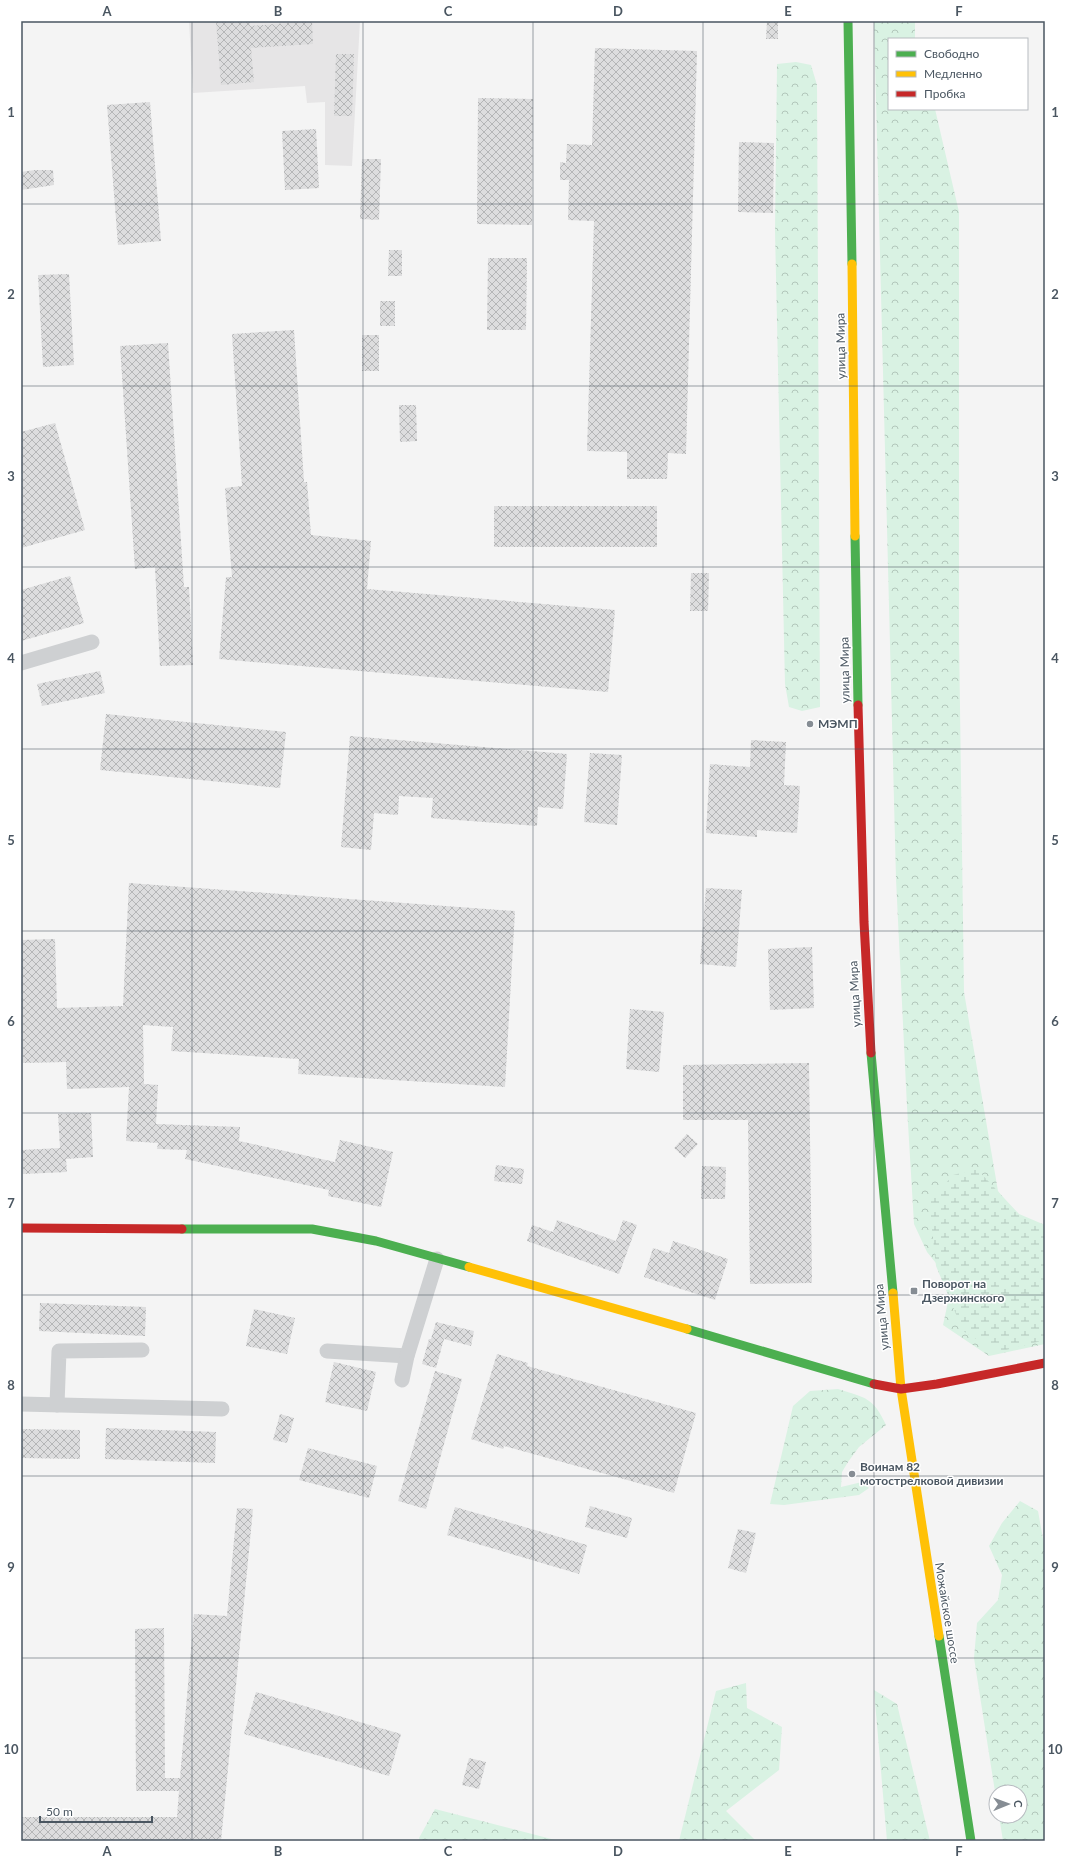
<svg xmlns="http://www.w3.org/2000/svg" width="1066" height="1862" font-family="Lato,sans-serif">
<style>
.education{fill:#e6e5e6}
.forest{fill:url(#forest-crowns)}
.wetland{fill:url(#wetland-marsh)}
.building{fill:url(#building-cross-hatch)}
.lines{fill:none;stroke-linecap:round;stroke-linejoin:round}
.street{stroke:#ced0d2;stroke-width:15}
.fast{stroke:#4caf50;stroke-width:9}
.slow{stroke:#ffc107;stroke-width:9}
.jam{stroke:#c62828;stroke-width:9}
.grid{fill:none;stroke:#4a5661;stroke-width:1;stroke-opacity:0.55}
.poi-dot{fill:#868d94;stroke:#fff;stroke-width:1.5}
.labels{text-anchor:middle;stroke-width:3;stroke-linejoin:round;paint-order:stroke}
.street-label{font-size:12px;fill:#4a5661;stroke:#fff}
.poi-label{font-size:12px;font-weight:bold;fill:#4a5661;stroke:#fff;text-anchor:start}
.neatline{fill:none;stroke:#4a5661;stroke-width:1.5}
.grid-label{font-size:13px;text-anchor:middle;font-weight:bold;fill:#4a5661}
</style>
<defs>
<pattern id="forest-crowns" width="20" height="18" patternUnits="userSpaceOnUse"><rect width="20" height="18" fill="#d9f2e3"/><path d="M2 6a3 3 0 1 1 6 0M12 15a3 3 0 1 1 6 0" fill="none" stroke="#b2c7bb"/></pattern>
<pattern id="wetland-marsh" width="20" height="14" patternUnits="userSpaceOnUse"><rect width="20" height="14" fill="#d9f2e3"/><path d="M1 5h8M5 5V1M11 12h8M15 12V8" fill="none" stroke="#b2c7bb"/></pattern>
<pattern id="building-cross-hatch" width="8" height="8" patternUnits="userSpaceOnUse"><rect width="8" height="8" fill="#ddddde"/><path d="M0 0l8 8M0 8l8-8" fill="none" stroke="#b5b6b7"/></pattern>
</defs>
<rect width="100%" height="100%" fill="#f4f4f4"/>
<polygon class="education" points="189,21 360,21 352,166 325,165 325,102 307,103 305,86 193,93"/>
<g class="forest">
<polygon points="874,21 915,21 915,39 889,39 889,109 935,109 959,212 959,636 964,992 998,1191 1030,1233 1045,1234 1045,1344 989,1356 943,1325 952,1283 927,1252 914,1224 907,1107 896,879"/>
<polygon points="796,62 811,65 817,85 820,707 802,711 789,707 785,684 775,231 777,64"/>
<path d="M838 1389C866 1398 873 1397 886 1425L859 1447 848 1462 842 1472 841 1487 862 1482 869 1488 859 1495 784 1505 770 1504 793 1406 810 1391Z"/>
<polygon points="1020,1501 1038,1511 1045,1550 1045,1841 1003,1841 999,1816 1020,1816 1020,1792 996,1792 996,1798 974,1658 977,1623 998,1600 1002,1575 989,1546 1002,1523"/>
<polygon points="746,1683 747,1708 782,1727 779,1770 726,1811 756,1841 679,1841 716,1691"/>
<polygon points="874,1690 897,1704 930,1841 887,1841"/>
<polygon points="435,1809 559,1841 420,1841 419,1838"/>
</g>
<polygon class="wetland" points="977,1169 1019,1214 1045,1225 1045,1340 998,1352 963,1331 936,1266 929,1202 953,1175"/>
<g class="building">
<polygon points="216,21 250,21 250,26 312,21 313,44 251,48 254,82 221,85"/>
<polygon points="767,21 778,21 778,39 766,39"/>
<polygon points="595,48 697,51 686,454 668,453 667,479 627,479 627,452 587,451 594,221 568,220 569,180 560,180 560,162 566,163 567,144 592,145"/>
<polygon points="336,54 354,54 352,116 334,116"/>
<polygon points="478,98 533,99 532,225 477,224"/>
<polygon points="150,102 161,241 118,245 107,105"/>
<polygon points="316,129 319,188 285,190 282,131"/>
<polygon points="739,142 774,143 773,213 738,212"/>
<polygon points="362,159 381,159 379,220 360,219"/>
<polygon points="35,170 53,170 54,185 21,190 21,172"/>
<polygon points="389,250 402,250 402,276 388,276"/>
<polygon points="488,258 527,258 526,330 487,330"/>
<polygon points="69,274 74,365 43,367 38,275"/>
<rect x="380" y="301" width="15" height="25"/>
<polygon points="294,330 304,482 307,482 311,535 371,541 367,589 615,610 608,692 219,659 226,577 232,577 225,488 242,486 232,334"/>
<rect x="362" y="335" width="17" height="36"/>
<polygon points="168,343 184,587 189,587 193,665 160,666 155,567 135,569 120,346"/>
<polygon points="399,405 416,405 417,441 400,442"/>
<polygon points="55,423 85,530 21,548 21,432"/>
<rect x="494" y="506" width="163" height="41"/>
<polygon points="691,573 709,573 708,611 690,611"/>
<polygon points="70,576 84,623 21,641 21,590"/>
<polygon points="100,671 105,693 42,706 37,684"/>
<polygon points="106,714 286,732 280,788 100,770"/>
<polygon points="350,736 567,754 563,809 538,807 537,826 431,818 433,798 399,796 398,815 374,813 371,850 341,847"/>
<polygon points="751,740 786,742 784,785 800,786 797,833 757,830 757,837 706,833 710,764 750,767"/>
<polygon points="590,753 622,755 617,825 584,822"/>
<polygon points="129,883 515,911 505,1087 298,1074 299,1059 171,1051 173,1027 143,1025 144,1084 158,1085 156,1124 240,1127 239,1141 335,1162 340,1140 393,1152 381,1207 328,1196 329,1190 185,1159 187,1150 157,1149 158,1143 126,1141 129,1087 67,1089 66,1062 23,1063 21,940 55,939 57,1008 123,1006"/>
<polygon points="706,888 742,890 736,967 700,964"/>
<polygon points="812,947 814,1008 770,1010 768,949"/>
<polygon points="630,1009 664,1012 659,1072 626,1069"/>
<polygon points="809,1063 812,1283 750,1284 748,1120 683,1120 683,1065"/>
<polygon points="91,1113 93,1157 66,1159 67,1172 23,1174 22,1150 60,1148 58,1114"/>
<polygon points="687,1134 698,1144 685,1158 674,1148"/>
<polygon points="496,1165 524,1169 522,1184 494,1181"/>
<polygon points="702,1166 726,1167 725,1199 701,1199"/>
<polygon points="557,1220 616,1241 623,1220 637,1225 619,1274 527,1241 532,1225 553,1232"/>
<polygon points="673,1241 728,1259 715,1300 644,1277 653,1248 669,1253"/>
<polygon points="40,1303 146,1307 145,1336 39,1331"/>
<polygon points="254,1309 295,1318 287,1354 246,1346"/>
<polygon points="436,1322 474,1331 471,1346 444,1339 436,1368 422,1364 429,1339 431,1339"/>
<polygon points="497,1354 528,1363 527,1366 696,1413 674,1493 504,1446 503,1449 471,1439"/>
<polygon points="334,1362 376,1372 367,1411 325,1402"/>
<polygon points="435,1371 462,1379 426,1509 398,1501"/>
<polygon points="280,1414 294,1418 287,1443 273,1440"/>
<polygon points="106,1428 216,1432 215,1463 105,1459"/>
<polygon points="21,1429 80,1430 80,1459 21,1458"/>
<polygon points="308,1448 377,1466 369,1498 299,1480"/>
<polygon points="590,1506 632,1518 627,1538 585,1527"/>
<polygon points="455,1507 587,1545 579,1574 447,1535"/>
<polygon points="237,1508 253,1509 221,1841 21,1841 21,1817 177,1817 179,1791 136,1791 135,1629 164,1628 165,1778 180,1778 194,1614 227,1616"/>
<polygon points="738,1529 756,1533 746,1573 728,1568"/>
<polygon points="256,1692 401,1734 389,1776 244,1734"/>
<polygon points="469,1758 486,1762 479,1789 462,1785"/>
</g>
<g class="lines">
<g class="street">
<polyline points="21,663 92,642"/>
<polyline points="327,1351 407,1356"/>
<polyline points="402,1380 407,1356 437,1259"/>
<polyline points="21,1404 222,1409"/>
<polyline points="57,1405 59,1351 142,1350"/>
</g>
<g class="fast">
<polyline points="848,21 852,264"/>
<polyline points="855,536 858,705"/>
<polyline points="871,1053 893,1293"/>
<polyline points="182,1229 312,1229 376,1241 469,1267"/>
<polyline points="687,1329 874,1384"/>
<polyline points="939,1636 971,1841"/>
</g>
<g class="slow">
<polyline points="852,264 855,536"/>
<polyline points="469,1267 687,1329"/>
<polyline points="893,1293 901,1389 939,1636"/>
</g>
<g class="jam">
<polyline points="858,705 864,922 871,1053"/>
<polyline points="21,1228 182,1229"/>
<polyline points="874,1384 901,1389 937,1384 1045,1363"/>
</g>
</g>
<path class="grid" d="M192 21V1841M363 21V1841M533 21V1841M703 21V1841M874 21V1841M21 204H1045M21 386H1045M21 567H1045M21 749H1045M21 931H1045M21 1113H1045M21 1295H1045M21 1476H1045M21 1658H1045"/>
<g class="poi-dot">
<circle cx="810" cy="724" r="4"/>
<rect x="910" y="1287" width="8" height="8" rx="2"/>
<circle cx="852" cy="1474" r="4"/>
</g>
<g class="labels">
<g class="street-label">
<text transform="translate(841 346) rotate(-91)" y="4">улица Мира</text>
<text transform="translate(845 670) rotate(-91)" y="4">улица Мира</text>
<text transform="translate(855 994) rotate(-93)" y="4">улица Мира</text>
<text transform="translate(882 1317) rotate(-95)" y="4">улица Мира</text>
<text transform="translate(947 1613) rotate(81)" y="4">Можайское шоссе</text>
</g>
<g class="poi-label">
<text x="818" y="728">МЭМП</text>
<text x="922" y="1288">Поворот на<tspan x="922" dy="14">Дзержинского</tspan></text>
<text x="860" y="1471">Воинам 82<tspan x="860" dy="14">мотострелковой дивизии</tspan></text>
</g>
</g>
<rect width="1066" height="1862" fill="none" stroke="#ffffff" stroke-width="44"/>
<rect x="888" y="38" width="140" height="72" fill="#ffffff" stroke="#b7bbc0"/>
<rect x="896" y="51" width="20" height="6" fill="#4caf50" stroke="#b7bbc0"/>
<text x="924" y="58" font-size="12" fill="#4a5661">Свободно</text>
<rect x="896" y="71" width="20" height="6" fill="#ffc107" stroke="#b7bbc0"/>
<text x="924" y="78" font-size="12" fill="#4a5661">Медленно</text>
<rect x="896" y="91" width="20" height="6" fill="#c62828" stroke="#b7bbc0"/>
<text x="924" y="98" font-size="12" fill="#4a5661">Пробка</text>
<g transform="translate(1008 1804) rotate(89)"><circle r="19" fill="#ffffff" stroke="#b7bbc0"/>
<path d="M0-3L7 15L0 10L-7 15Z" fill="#868d94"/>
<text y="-6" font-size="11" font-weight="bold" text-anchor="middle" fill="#4a5661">С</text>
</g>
<path d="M40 1816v6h112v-6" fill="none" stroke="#4a5661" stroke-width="2"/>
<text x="46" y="1816" font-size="12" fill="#4a5661" stroke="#ffffff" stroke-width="3" paint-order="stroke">50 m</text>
<rect x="22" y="22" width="1022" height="1818" class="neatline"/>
<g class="grid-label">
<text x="107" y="16">A</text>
<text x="278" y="16">B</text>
<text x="448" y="16">C</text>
<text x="618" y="16">D</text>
<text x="788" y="16">E</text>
<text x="959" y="16">F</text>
<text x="11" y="117">1</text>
<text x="1055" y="117">1</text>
<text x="11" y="299">2</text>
<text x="1055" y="299">2</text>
<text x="11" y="481">3</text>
<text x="1055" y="481">3</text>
<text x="11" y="663">4</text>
<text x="1055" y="663">4</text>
<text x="11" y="845">5</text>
<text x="1055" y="845">5</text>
<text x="11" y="1026">6</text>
<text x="1055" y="1026">6</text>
<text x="11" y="1208">7</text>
<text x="1055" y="1208">7</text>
<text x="11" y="1390">8</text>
<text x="1055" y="1390">8</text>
<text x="11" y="1572">9</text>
<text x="1055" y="1572">9</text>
<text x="11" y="1754">10</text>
<text x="1055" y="1754">10</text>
<text x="107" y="1856">A</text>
<text x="278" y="1856">B</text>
<text x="448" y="1856">C</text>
<text x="618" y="1856">D</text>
<text x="788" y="1856">E</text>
<text x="959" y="1856">F</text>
</g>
</svg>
